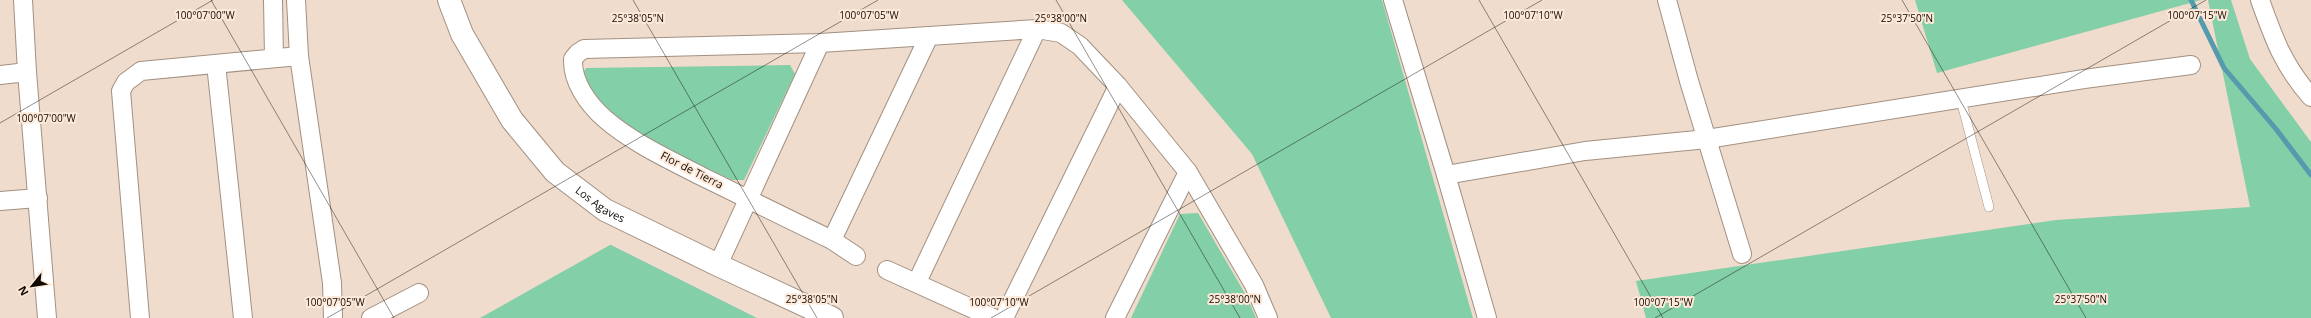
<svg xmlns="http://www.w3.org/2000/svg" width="2311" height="318" font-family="'Open Sans',sans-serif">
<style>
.green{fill:#82cfa8}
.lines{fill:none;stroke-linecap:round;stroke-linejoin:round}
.stream{stroke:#559aad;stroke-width:5}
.service-casing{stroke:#a29081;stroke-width:10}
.minor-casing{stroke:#a29081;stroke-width:20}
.tertiary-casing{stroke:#a29081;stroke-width:24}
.service{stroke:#fff;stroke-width:9}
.minor{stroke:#fff;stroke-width:18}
.tertiary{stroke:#fff;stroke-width:22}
.ticks{fill:none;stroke:#100a05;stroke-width:1;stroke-opacity:0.45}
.labels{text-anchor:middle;stroke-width:4;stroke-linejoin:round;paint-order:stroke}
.street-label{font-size:11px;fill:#100a05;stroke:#fee9d9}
.ticks-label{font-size:10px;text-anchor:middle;fill:#100a05;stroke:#fee9d9;stroke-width:4;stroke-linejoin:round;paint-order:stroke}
</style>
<rect width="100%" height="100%" fill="#f0dccc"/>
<g class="green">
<polygon points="1122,0 1382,0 1473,318 1331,318 1252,154"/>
<polygon points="1915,0 2201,0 1937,73"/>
<polygon points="2208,0 2231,0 2250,59 2311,142 2311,318 1646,318 1636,281 2056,220 2250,207"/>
<polygon points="790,65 795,74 744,180 732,180 648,140 609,112 581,77 586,68"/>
<polygon points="1198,213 1247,297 1256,318 1131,318 1180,214"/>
<polygon points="610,245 611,245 757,318 480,318"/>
</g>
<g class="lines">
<polyline class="stream" points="2191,0 2224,68 2276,129 2311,175"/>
<defs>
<polyline id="service" points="1961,100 1989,207"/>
<g id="minor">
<polyline points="23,0 27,72"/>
<polyline points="273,0 274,58"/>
<polyline points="296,0 299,56"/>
<polyline points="1393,0 1446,175 1487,318"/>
<polyline points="1667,0 1689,81 1742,254"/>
<path d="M2260 0C2274 39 2283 65 2311 97"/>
<polyline points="216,64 243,318"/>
<polyline points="0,75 27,72 47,318"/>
<polyline points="1446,175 1585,151 1707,139 2084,79 2191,65"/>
<polyline points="0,201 38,198"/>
<polyline points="832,240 929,36"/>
<path d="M856 256 832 240C788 219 744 197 701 176 668 159 633 143 605 119 588 104 572 82 573 59L578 53 584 49 820 43 1037 29 1061 33 1080 46 1118 86 1188 172 1254 285 1268 318"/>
<polyline points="718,265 820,43"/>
<polyline points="887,270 993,318"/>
<polyline points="917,282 1037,29"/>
<polyline points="140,318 121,91 126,82 141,71 299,56 332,283 333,318"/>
<polyline points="371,318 419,293"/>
<polyline points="1004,318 1118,86"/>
<polyline points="1115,318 1188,172"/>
</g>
<g id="tertiary">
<path id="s1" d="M449 0 462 34 512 120 555 172 605 210 718 265 832 318"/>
</g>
</defs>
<use href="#service" class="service-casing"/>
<use href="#minor" class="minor-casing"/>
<use href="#tertiary" class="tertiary-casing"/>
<use href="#service" class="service"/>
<use href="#minor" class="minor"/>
<use href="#tertiary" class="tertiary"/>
</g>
<path class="ticks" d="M211 0 394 318M633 0 817 318M1056 0 1240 318M1479 0 1663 318M1902 0 2086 318M0 123 213 0M327 318 878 0M991 318 1542 0M1655 318 2206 0"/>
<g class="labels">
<g class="street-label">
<text transform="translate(692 170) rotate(27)" y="4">Flor de Tierra</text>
<text dy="4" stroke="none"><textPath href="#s1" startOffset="259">Los Agaves</textPath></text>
</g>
</g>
<g class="ticks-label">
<text x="205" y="19">100°07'00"W</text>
<text x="869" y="19">100°07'05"W</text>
<text x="1533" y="19">100°07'10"W</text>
<text x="2197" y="19">100°07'15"W</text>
<text x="638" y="22">25°38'05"N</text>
<text x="1061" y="22">25°38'00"N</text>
<text x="1907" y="22">25°37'50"N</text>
<text x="46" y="122">100°07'00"W</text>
<text x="812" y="303">25°38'05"N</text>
<text x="1235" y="303">25°38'00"N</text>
<text x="2081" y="303">25°37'50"N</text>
<text x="335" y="306">100°07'05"W</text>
<text x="999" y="306">100°07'10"W</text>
<text x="1663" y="306">100°07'15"W</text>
</g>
<g transform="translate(32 286) rotate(240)" stroke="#fee9d9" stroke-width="3" paint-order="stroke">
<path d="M0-3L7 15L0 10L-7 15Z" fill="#100a05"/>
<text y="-6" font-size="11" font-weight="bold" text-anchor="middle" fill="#100a05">N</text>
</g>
</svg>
